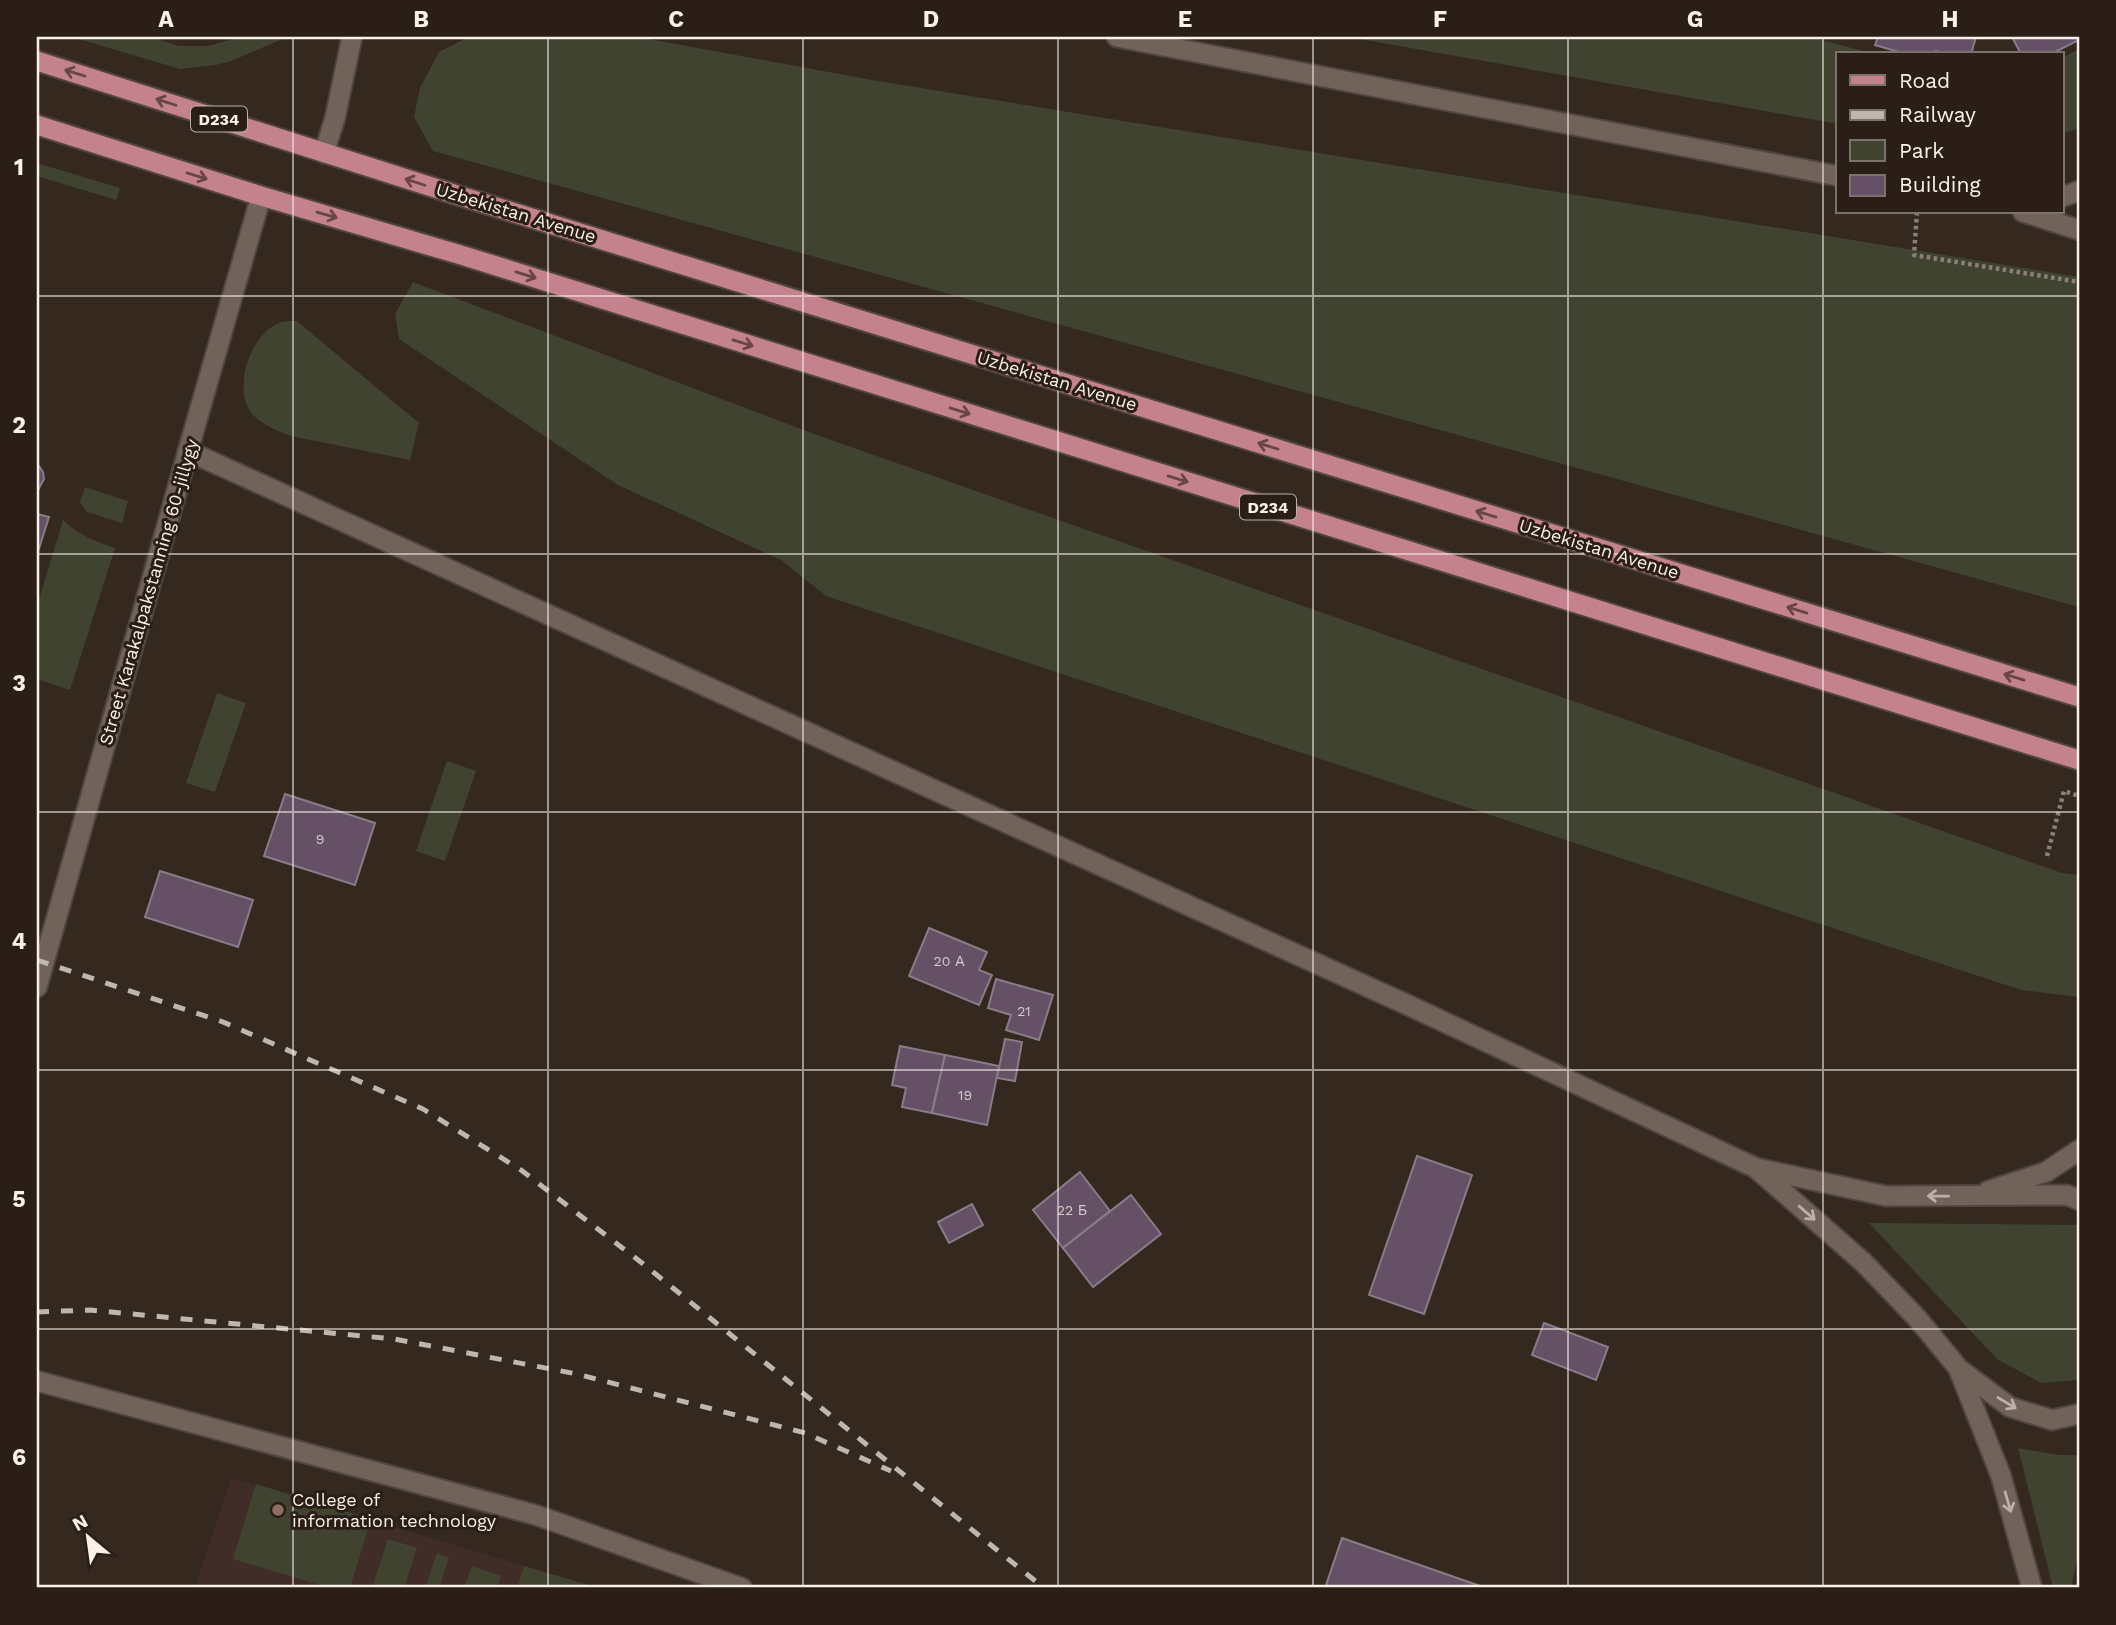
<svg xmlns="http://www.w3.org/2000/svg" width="2116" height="1625" font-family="'Work Sans',sans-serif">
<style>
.education{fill:#402d27}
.green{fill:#414331}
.building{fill:#665066;stroke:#897c89;stroke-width:2}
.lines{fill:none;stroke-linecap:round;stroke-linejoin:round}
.minor-casing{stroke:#51463e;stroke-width:23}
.tertiary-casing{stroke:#51463e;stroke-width:23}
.secondary-casing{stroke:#51463e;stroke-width:23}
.primary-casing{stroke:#51463e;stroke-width:23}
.path{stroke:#8b8079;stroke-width:4.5;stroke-dasharray:3.5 3.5;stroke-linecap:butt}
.minor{stroke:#716359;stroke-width:19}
.tertiary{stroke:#716359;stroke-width:19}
.secondary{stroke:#716359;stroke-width:19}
.primary{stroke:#c4828e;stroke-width:19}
.rail{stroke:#c0b6b0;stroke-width:5;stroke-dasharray:12 12;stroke-linecap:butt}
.oneway{stroke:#684646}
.oneway2{stroke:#bcb1a9}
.grid{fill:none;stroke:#faf1eb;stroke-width:2;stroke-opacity:0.55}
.education-dot{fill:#8d6e63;stroke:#2a1e16;stroke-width:2.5}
.labels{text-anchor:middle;stroke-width:6;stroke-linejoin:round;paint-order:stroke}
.number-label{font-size:14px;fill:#d5c9ca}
.shield{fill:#2a1e16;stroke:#bcb2ab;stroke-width:2}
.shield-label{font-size:16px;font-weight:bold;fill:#faf1eb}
.street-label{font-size:18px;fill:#faf1eb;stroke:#2a1e16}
.poi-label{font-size:18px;fill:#faf1eb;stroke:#2a1e16;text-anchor:start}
.neatline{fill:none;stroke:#faf1eb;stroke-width:2.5}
.grid-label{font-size:23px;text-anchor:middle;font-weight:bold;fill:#faf1eb}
</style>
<rect width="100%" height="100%" fill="#34281f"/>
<polygon class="education" points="231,1478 598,1588 195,1588"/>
<g class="green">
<polygon points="72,37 151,37 179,46 208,46 240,37 287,37 231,61 216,65 180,69"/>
<polygon points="469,37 638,37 872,80 2079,277 2079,607 433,151 414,117 420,88 439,52"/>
<polygon points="1349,37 1811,37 1874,54 1838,54 1838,124"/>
<polygon points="2079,49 2079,128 2062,134 2062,58"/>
<polygon points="37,163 120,188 116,200 37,176"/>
<polygon points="413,282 817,435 2062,873 2079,875 2079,997 2021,990 826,596 781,560 618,485 399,339 395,314"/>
<path d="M297 321 419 423 410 460 291 436C278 431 263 425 253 415 231 390 250 333 281 322 285 321 292 321 297 321Z"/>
<polygon points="85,487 128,501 122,523 87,512 80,502"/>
<path d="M63 520C78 535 95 541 115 548L70 690 37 679V606Z"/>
<polygon points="217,693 246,703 215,792 186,783"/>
<polygon points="447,761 476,771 445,861 416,851"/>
<polygon points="1869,1223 2079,1225 2079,1380 2041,1383 1997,1359"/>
<polygon points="2018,1448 2059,1455 2079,1455 2079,1550 2071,1588 2053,1588"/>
<polygon points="256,1484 371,1519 350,1588 330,1588 233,1559"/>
<polygon points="388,1539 417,1548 404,1588 372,1588"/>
<polygon points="437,1553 449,1558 439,1588 425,1588"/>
<polygon points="472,1566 501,1576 497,1588 464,1588"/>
<polygon points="524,1566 599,1588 517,1588"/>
</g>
<g class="building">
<polygon points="1878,37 1976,37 1971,54 1946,54 1936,51 1935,54 1906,54 1875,45"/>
<polygon points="2012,37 2079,37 2079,40 2051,54 2021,54"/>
<polygon points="37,463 43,472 44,479 37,492"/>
<polygon points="37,514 49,517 37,555"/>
<polygon points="285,794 375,823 355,885 264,856"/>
<polygon points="160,871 253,900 238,947 145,917"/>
<polygon points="929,928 987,952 979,970 992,975 979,1005 909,976"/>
<polygon points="996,979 1053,995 1039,1040 1006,1030 1011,1015 988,1008"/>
<polygon points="1005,1039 1022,1042 1015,1081 997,1078"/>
<polygon points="900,1046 945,1055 932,1113 902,1107 906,1088 892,1085"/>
<polygon points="945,1055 999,1066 987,1125 932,1113"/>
<polygon points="1417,1156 1472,1175 1424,1314 1369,1295"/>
<polygon points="1080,1172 1110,1211 1063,1248 1033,1210"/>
<polygon points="1131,1195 1161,1234 1093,1287 1063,1248"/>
<polygon points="972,1204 983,1225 949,1243 938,1222"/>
<polygon points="1544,1323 1608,1347 1596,1380 1532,1355"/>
<polygon points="1342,1538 1486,1588 1325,1588"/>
</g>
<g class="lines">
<defs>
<polyline id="minor" points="37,1381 536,1515 742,1588"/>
<polyline id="tertiary" points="37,987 188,451"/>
<g id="secondary">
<polyline points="1117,37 1838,176"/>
<polyline points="324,153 335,118 352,37"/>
<polyline points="261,196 188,451 1410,1006 1756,1168 1886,1196 2067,1195 2079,1200"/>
<polyline points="2062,197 2079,191"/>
<polyline points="2023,212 2079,230"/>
<polyline points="1757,1169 1864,1263 1917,1318 1959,1369 2010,1407 2052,1420 2079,1414"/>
<polyline points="1988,1191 2046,1172 2079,1150"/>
<polyline points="1959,1370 2001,1476 2032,1588"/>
</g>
<g id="primary">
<polyline points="37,61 457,195 2079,697"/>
<polyline points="37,125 261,196 461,255 2079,760"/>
</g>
</defs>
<use href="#minor" class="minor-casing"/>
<use href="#tertiary" class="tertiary-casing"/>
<use href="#secondary" class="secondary-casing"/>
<use href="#primary" class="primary-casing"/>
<g class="path">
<polyline points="1917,212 1914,255 2079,282"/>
<polyline points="2047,856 2064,791 2079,796"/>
</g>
<use href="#minor" class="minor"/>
<use href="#tertiary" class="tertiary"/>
<use href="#secondary" class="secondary"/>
<use href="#primary" class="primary"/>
<g class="rail">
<polyline points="37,960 223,1022 423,1109 521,1170 642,1263 1044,1588"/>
<polyline points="37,1312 90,1310 394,1339 577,1374 805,1433 891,1471"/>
</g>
</g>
<defs><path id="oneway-shaft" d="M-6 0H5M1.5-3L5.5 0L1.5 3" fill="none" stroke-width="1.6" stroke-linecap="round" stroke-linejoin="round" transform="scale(1.75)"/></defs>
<g class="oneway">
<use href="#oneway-shaft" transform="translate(75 73) rotate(-163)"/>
<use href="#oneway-shaft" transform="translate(166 102) rotate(-162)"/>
<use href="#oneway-shaft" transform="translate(197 176) rotate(17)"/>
<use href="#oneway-shaft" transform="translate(415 182) rotate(-162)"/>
<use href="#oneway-shaft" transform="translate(327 215) rotate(16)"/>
<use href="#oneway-shaft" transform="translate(526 275) rotate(17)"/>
<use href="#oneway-shaft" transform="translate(743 343) rotate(17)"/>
<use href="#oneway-shaft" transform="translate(960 411) rotate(17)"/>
<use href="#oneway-shaft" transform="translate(1268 446) rotate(-163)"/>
<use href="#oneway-shaft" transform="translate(1178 479) rotate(17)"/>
<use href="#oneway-shaft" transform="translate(1486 514) rotate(-163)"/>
<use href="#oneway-shaft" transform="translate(1797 610) rotate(-163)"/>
<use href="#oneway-shaft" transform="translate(2014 677) rotate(-163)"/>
</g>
<g class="oneway2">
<use href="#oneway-shaft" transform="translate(1938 1196) rotate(-179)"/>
<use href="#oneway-shaft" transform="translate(1807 1213) rotate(41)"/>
<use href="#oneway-shaft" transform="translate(2007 1403) rotate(31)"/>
<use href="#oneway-shaft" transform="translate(2008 1502) rotate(74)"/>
</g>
<path class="grid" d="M293 37V1588M548 37V1588M803 37V1588M1058 37V1588M1313 37V1588M1568 37V1588M1823 37V1588M37 296H2079M37 554H2079M37 812H2079M37 1070H2079M37 1329H2079"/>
<circle class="education-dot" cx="278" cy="1510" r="7"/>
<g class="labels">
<g class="number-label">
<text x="320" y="844">9</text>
<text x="949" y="966">20 А</text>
<text x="1024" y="1016">21</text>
<text x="965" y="1100">19</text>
<text x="1072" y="1215">22 Б</text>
</g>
<g class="shield">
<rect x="191" y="106.5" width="56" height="25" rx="5"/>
<rect x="1240" y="494.5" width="56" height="25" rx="5"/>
</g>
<g class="shield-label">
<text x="219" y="125">D234</text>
<text x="1268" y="513">D234</text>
</g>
<g class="street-label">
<text transform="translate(516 213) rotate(17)" y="6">Uzbekistan Avenue</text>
<text transform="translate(1057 381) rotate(17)" y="6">Uzbekistan Avenue</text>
<text transform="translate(1599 549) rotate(17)" y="6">Uzbekistan Avenue</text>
<text transform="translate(149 592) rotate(-74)" y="6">Street Karakalpakstanning 60-jillygy</text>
</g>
<g class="poi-label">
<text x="292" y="1506">College of<tspan x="292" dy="21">information technology</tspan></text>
</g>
</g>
<rect width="2116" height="1625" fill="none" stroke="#2a1e16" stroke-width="77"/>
<rect x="1836" y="52" width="228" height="161" fill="#2a1e16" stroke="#7d726b" stroke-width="2"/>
<rect x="1850" y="75" width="35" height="10" fill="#c4828e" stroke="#7d726b" stroke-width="2"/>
<text x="1899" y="88" font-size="21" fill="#faf1eb">Road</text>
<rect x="1850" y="110" width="35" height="10" fill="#c0b6b0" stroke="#7d726b" stroke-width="2"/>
<text x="1899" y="122" font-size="21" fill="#faf1eb">Railway</text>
<rect x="1850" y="140" width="35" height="21" fill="#414331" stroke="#7d726b" stroke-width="2"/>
<text x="1899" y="158" font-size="21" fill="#faf1eb">Park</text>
<rect x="1850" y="175" width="35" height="21" fill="#665066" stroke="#7d726b" stroke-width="2"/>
<text x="1899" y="192" font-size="21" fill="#faf1eb">Building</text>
<g transform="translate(88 1537) rotate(331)" stroke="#2a1e16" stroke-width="5" paint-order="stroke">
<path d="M0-5L12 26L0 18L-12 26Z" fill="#faf1eb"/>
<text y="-10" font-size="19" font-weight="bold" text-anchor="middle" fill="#faf1eb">N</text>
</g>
<rect x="38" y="38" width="2040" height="1548" class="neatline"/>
<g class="grid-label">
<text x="166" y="27">A</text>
<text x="421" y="27">B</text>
<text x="676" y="27">C</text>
<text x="931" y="27">D</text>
<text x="1185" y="27">E</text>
<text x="1440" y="27">F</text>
<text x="1695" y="27">G</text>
<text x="1950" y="27">H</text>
<text x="19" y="175">1</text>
<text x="19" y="433">2</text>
<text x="19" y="691">3</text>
<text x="19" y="949">4</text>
<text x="19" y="1207">5</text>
<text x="19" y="1465">6</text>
</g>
</svg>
